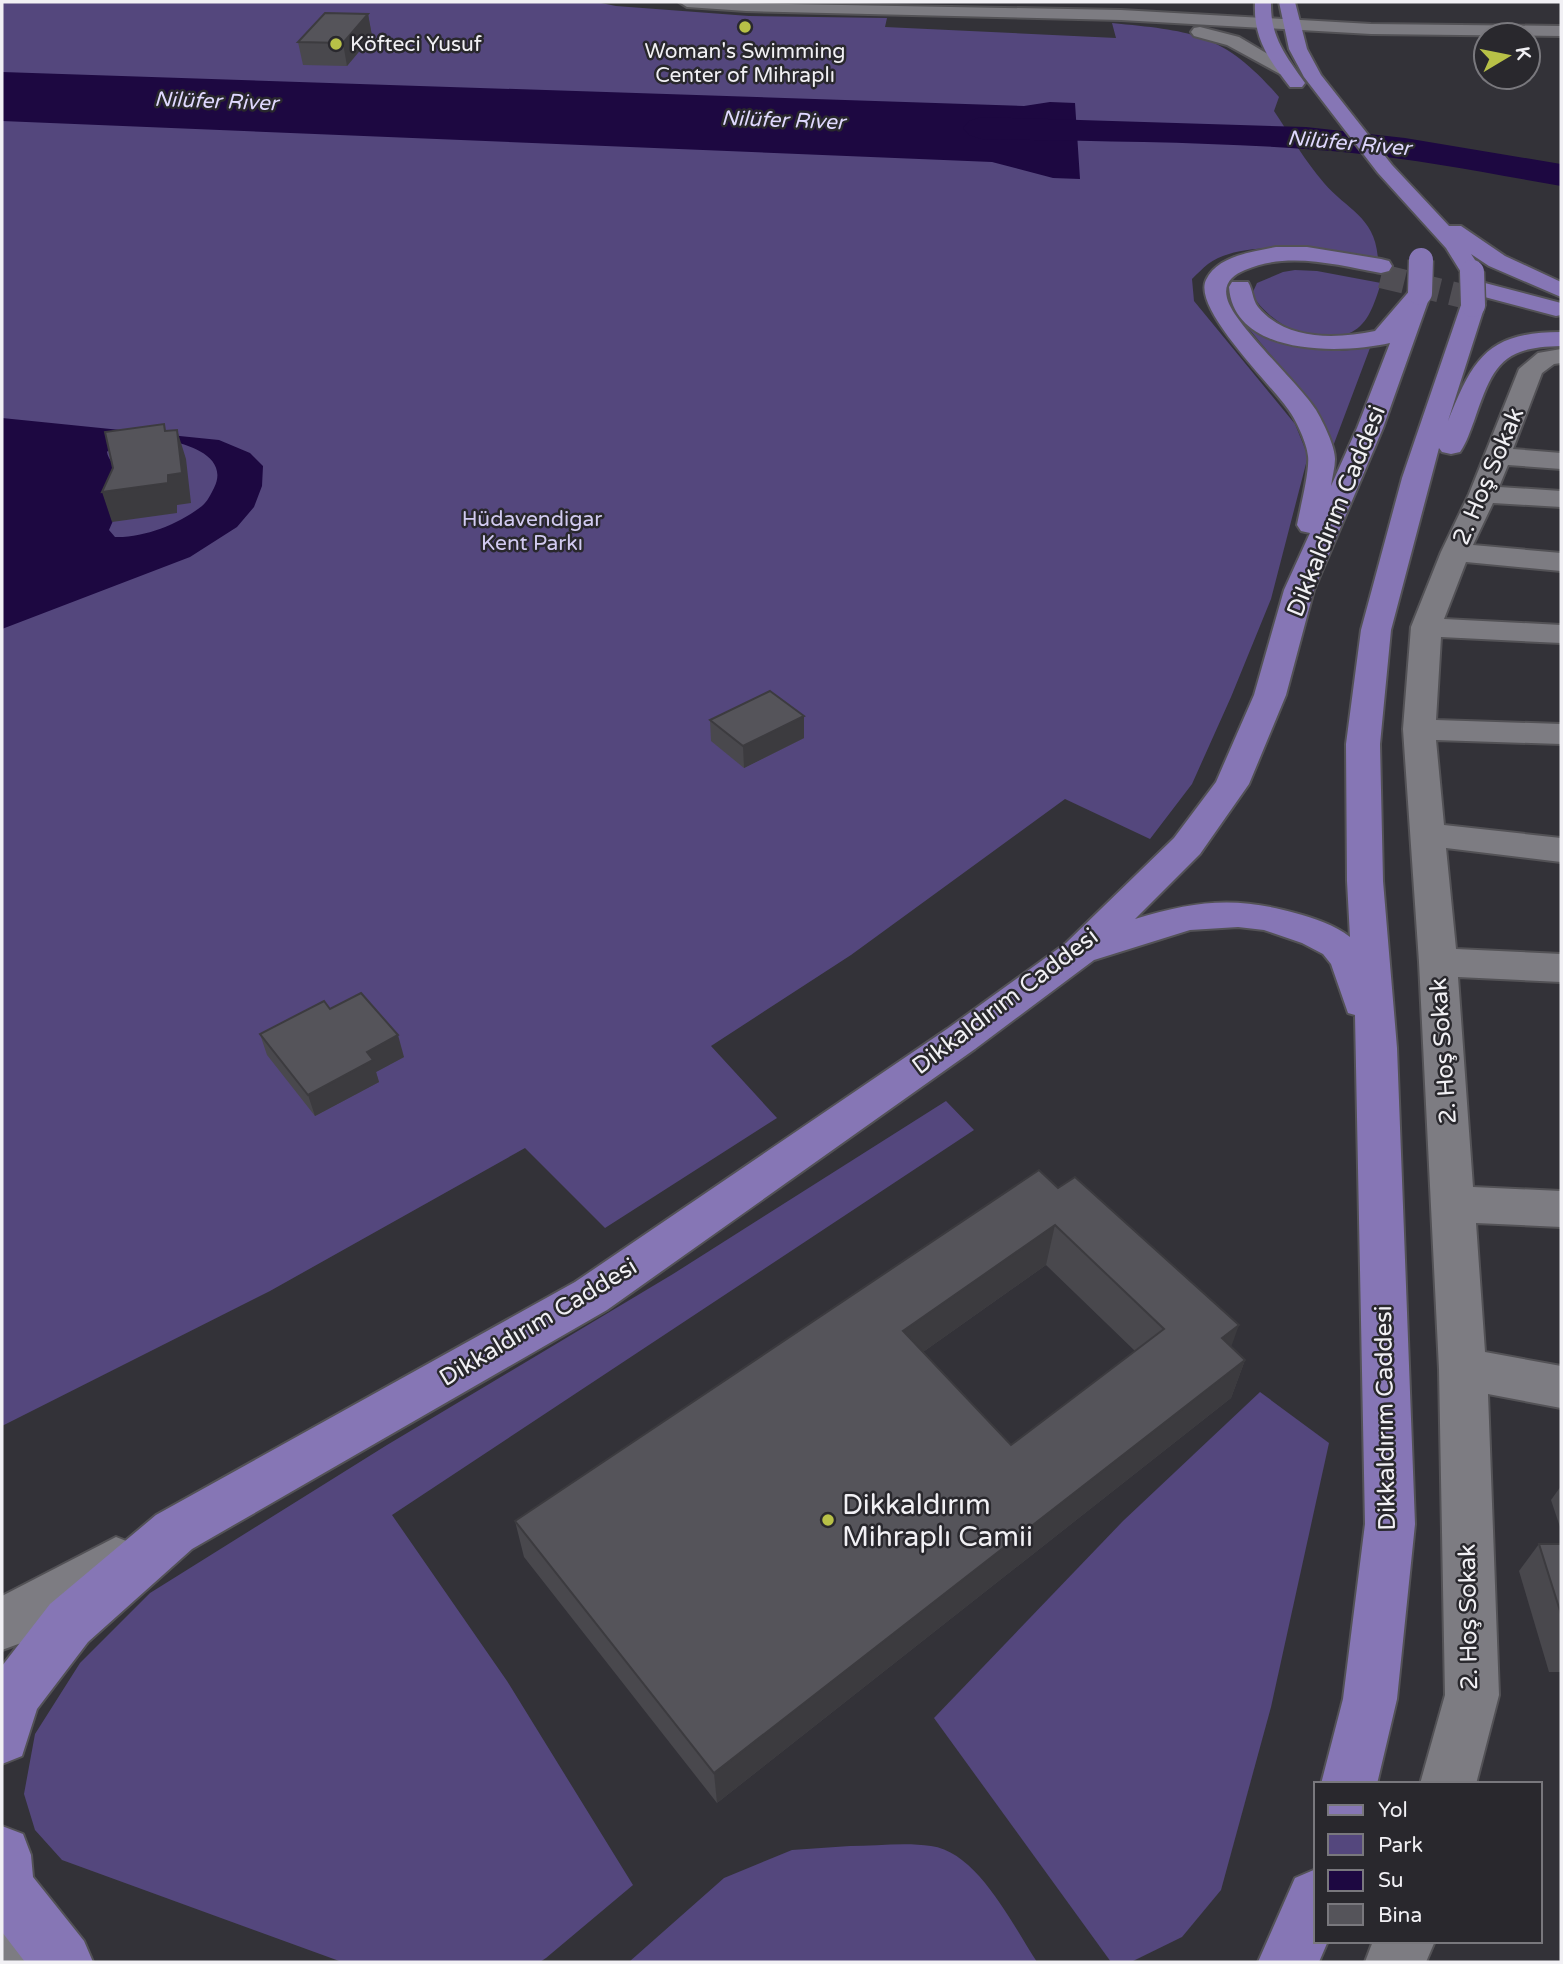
<svg xmlns="http://www.w3.org/2000/svg" width="1563" height="1964" font-family="'Varela Round',sans-serif">
<style>
.green{fill:#54477d}
.water{fill:#1d0841;fill-rule:evenodd}
.lines{fill:none;stroke-linecap:round;stroke-linejoin:round}
.river{fill:#1d0841;fill-rule:evenodd}
.primary-tunnel{stroke:#504e54;stroke-width:24;stroke-dasharray:24 12;stroke-linecap:butt}
.street-casing{stroke:#535256;stroke-width:4}
.secondary-casing{stroke:#535256;stroke-width:4}
.primary-casing{stroke:#535256;stroke-width:4}
.street{fill:#7d7c82;fill-rule:evenodd}
.secondary{fill:#7d7c82;fill-rule:evenodd}
.primary{fill:#8676b5;fill-rule:evenodd}
.primary-bridge-casing{stroke:#535256;stroke-width:27;stroke-linecap:butt}
.primary-bridge{stroke:#8676b5;stroke-width:24}
.wall{fill:#49484d;fill-rule:evenodd}
.shaded-wall{fill:#3c3b3f}
.building{fill:#55545a;stroke:#3c3b3f;stroke-width:2;fill-rule:evenodd}
.poi-dot{fill:#b8c147;stroke:#29282d;stroke-width:2.5}
.labels{text-anchor:middle;stroke-width:5;stroke-linejoin:round;paint-order:stroke}
.far-poi-label{font-size:21px;fill:#f1f0f4;stroke:#29282d;text-anchor:start}
.far-water-label{font-size:21px;font-style:italic;fill:#dfd8fe;stroke:#29282d}
.far-park-label{font-size:21px;fill:#d2cbf1;stroke:#29282d}
.street-label{font-size:24px;fill:#f1f0f4;stroke:#29282d}
.near-poi-label{font-size:28px;fill:#f1f0f4;stroke:#29282d;text-anchor:start}
</style>
<rect width="100%" height="100%" fill="#333238"/>
<g class="green">
<path d="M2 2H596L616 6 749 16 887 18 885 27 1116 38 1112 23C1192 31 1224 33 1279 97L1274 111C1290 135 1305 161 1324 183 1347 210 1376 217 1378 260 1335 251 1246 236 1208 264 1203 268 1197 274 1192 279L1194 301 1295 424 1308 456 1271 599 1231 697 1192 784 1150 839 1065 799 851 955 711 1046 777 1118 605 1228 525 1148 270 1291 2 1426Z"/>
<path d="M1295 270 1317 271 1381 283C1376 298 1370 321 1355 330 1322 352 1269 325 1252 294L1257 283 1283 272Z"/>
<polygon points="1244,323 1292,346 1340,351 1370,348 1332,449 1295,384"/>
<polygon points="946,1101 974,1130 392,1515 507,1681 633,1885 546,1958 540,1962 342,1962 62,1860 35,1830 24,1794 35,1734 80,1663 150,1593 387,1445 673,1274"/>
<polygon points="1260,1392 1329,1443 1271,1707 1221,1890 1182,1937 1131,1962 1111,1962 934,1718 1123,1521"/>
<path d="M850 1846C876 1846 905 1842 931 1846 978 1852 1013 1926 1037 1962H629L724 1878 792 1850Z"/>
</g>
<g class="water">
<polygon points="2,72 1024,106 1050,102 1075,103 1080,179 1053,178 992,162 2,121"/>
<path d="M2 418 219 440 250 453 263 466 262 486 254 507 237 527 190 557 2 629ZM170 441C191 445 229 458 214 488 211 494 207 502 202 506 179 524 144 538 115 537L109 530C118 509 126 494 117 471 115 464 108 460 107 452L111 447Z"/>
</g>
<g class="lines">
<path class="river" d="M981 117 1306 127 1405 138 1561 164V186C1492 174 1422 160 1352 153 1229 141 1105 142 981 139L969 135 963 128 969 121Z"/>
<polyline class="primary-tunnel" points="1381,276 1487,302"/>
<defs>
<g id="street">
<polygon points="1561,349 1561,363 1554,364 1542,373 1513,449 1561,453 1561,469 1508,465 1499,487 1561,491 1561,507 1493,503 1473,545 1561,553 1561,571 1466,562 1444,619 1561,625 1561,643 1441,637 1436,720 1561,724 1561,744 1436,740 1444,825 1561,838 1561,862 1446,848 1456,949 1561,954 1561,982 1458,977 1473,1187 1561,1191 1561,1227 1476,1223 1485,1352 1561,1366 1561,1408 1488,1394 1499,1695 1476,1784 1420,1784 1445,1695 1439,1369 1419,962 1403,729 1411,627 1441,552 1469,494 1519,369 1538,353"/>
<polygon points="1373,1941 1435,1941 1426,1962 1365,1962"/>
</g>
<g id="secondary">
<polygon points="679,2 1121,10 1371,24 1561,26 1561,36 1371,34 1121,20 746,11 687,7"/>
<polygon points="1200,27 1239,37 1295,70 1292,74 1280,74 1227,45 1194,36 1191,32 1194,28"/>
<polygon points="116,1537 134,1544 142,1562 134,1580 21,1643 2,1650 2,1596"/>
<polygon points="2,1913 81,1939 89,1962 2,1962"/>
</g>
<g id="primary">
<path d="M1255 2H1271C1270 37 1286 56 1305 83L1302 87H1290C1269 60 1253 38 1255 2Z"/>
<polygon points="1279,2 1295,2 1307,49 1321,75 1392,165 1449,226 1461,226 1505,256 1561,282 1561,297 1489,266 1471,254 1483,272 1480,277 1464,277 1446,248 1378,173 1304,77 1289,49"/>
<path d="M1276 247H1307L1381 259 1389 261 1392 266 1389 271 1381 273C1337 265 1288 251 1245 270 1233 275 1223 283 1227 298 1233 324 1298 382 1316 410 1323 422 1335 446 1335 459 1335 468 1332 477 1331 486L1357 428 1390 343C1342 354 1234 357 1229 287L1232 282H1248C1253 290 1252 299 1258 307 1286 341 1336 339 1375 331L1412 288H1428L1431 293 1383 428 1314 590 1286 695 1249 784 1200 854 1135 919C1194 901 1236 896 1295 913 1314 918 1335 925 1350 937L1347 881 1346 744 1361 630 1402 478 1461 305 1465 300H1481L1485 305 1448 421C1473 358 1488 332 1561 332V346C1500 347 1493 367 1474 421 1470 431 1467 442 1460 452L1451 454 1442 452 1439 448 1391 630 1380 744 1383 881 1397 1048 1415 1524 1397 1699 1377 1784H1321L1343 1699 1365 1524 1355 1015 1348 1013 1331 964 1323 954 1302 943 1264 930 1238 927 1190 930 1094 960 975 1049 607 1310 192 1549 88 1642 37 1709 22 1756 2 1764V1666L50 1604 156 1515 575 1282 947 1029 1066 943 1174 838 1216 782 1254 695 1284 590 1310 533 1301 531 1297 525C1300 509 1310 470 1308 456 1307 444 1297 422 1290 412 1273 386 1192 309 1206 280 1217 256 1252 252 1276 247Z"/>
<polygon points="1485,283 1561,303 1561,315 1556,316 1477,295 1474,290 1477,285"/>
<polygon points="2,1826 23,1834 31,1855 33,1877 84,1941 93,1962 25,1962 2,1932"/>
<polygon points="1316,1869 1316,1941 1328,1941 1319,1962 1258,1962 1295,1878"/>
</g>
</defs>
<use href="#street" class="street-casing"/>
<use href="#secondary" class="secondary-casing"/>
<use href="#primary" class="primary-casing"/>
<use href="#street" class="street"/>
<use href="#secondary" class="secondary"/>
<use href="#primary" class="primary"/>
<defs>
<g id="primary-bridge">
<polyline points="1472,272 1473,305"/>
<polyline points="1420,293 1421,260"/>
</g>
</defs>
<use href="#primary-bridge" class="primary-bridge-casing"/>
<use href="#primary-bridge" class="primary-bridge"/>
</g>
<g class="wall">
<polygon points="368,14 372,36 347,66 303,65 298,42"/>
<polygon points="804,716 804,738 744,768 711,741 710,720"/>
<polygon points="330,1009 404,1057 376,1072 379,1082 315,1116 267,1055 260,1034"/>
<path d="M1039 1170 1245 1360 1231 1398 717 1803 524 1557 515 1521ZM1046 1265 1135 1351 1011 1445 923 1352Z"/>
<polygon points="1561,1486 1561,1530 1551,1500"/>
<polygon points="1539,1544 1561,1544 1561,1672 1549,1672 1519,1571"/>
</g>
<g class="shaded-wall">
<polygon points="368,14 372,36 347,66 343,43"/>
<polygon points="177,430 186,459 191,503 177,505 177,513 112,522 102,492 168,475"/>
<polygon points="804,716 804,738 744,768 743,746"/>
<polygon points="398,1035 404,1057 376,1072 379,1082 315,1116 308,1095 367,1052"/>
<polygon points="1055,1225 1046,1265 899,1369 903,1331"/>
<polygon points="1239,1325 1225,1364 1222,1338"/>
<polygon points="1245,1360 1231,1398 717,1803 714,1773"/>
</g>
<g class="building">
<polygon points="325,13 368,14 343,43 298,42"/>
<polygon points="164,424 165,431 177,430 182,473 168,475 168,483 102,492 113,468 105,432"/>
<polygon points="770,691 804,716 743,746 710,720"/>
<polygon points="361,993 398,1035 367,1052 373,1060 308,1095 260,1034 324,1001 330,1009"/>
<path d="M1039 1170 1058 1188 1075 1177 1239 1325 1222 1338 1245 1360 714 1773 515 1521ZM1055 1225 1164 1329 1011 1445 903 1331Z"/>
<polygon points="1539,1544 1561,1544 1561,1614"/>
</g>
<g class="poi-dot">
<circle cx="745" cy="27" r="7"/>
<circle cx="336" cy="44" r="7"/>
<circle cx="828" cy="1520" r="7"/>
</g>
<g class="labels">
<g class="far-poi-label">
<text x="350" y="51">Köfteci Yusuf</text>
<text x="745" y="58" text-anchor="middle">Woman's Swimming<tspan x="745" dy="24">Center of Mihraplı</tspan></text>
</g>
<g class="far-water-label">
<text transform="translate(216 101) rotate(2)" y="7">Nilüfer River</text>
<text transform="translate(783 120) rotate(2)" y="7">Nilüfer River</text>
<text transform="translate(1349 143) rotate(5)" y="7">Nilüfer River</text>
</g>
<g class="far-park-label">
<text x="532" y="526">Hüdavendigar<tspan x="532" dy="24">Kent Parkı</tspan></text>
</g>
<g class="street-label">
<text transform="translate(1488 476) rotate(-67)" y="8">2. Hoş Sokak</text>
<text transform="translate(1336 511) rotate(-68)" y="8">Dikkaldırım Caddesi</text>
<text transform="translate(1005 1001) rotate(-37)" y="8">Dikkaldırım Caddesi</text>
<text transform="translate(1443 1051) rotate(-94)" y="8">2. Hoş Sokak</text>
<text transform="translate(538 1322) rotate(-31)" y="8">Dikkaldırım Caddesi</text>
<text transform="translate(1385 1418) rotate(-91)" y="8">Dikkaldırım Caddesi</text>
<text transform="translate(1468 1617) rotate(-91)" y="8">2. Hoş Sokak</text>
</g>
<g class="near-poi-label">
<text x="842" y="1514">Dikkaldırım<tspan x="842" dy="32">Mihraplı Camii</tspan></text>
</g>
</g>
<rect width="1563" height="1964" fill="none" stroke="#f1f0f4" stroke-width="7"/>
<rect x="1314" y="1782" width="228" height="161" fill="#29282d" stroke="#79787d" stroke-width="2"/>
<rect x="1328" y="1805" width="35" height="10" fill="#8676b5" stroke="#79787d" stroke-width="2"/>
<text x="1378" y="1817" font-size="21" fill="#f1f0f4">Yol</text>
<rect x="1328" y="1834" width="35" height="21" fill="#54477d" stroke="#79787d" stroke-width="2"/>
<text x="1378" y="1852" font-size="21" fill="#f1f0f4">Park</text>
<rect x="1328" y="1870" width="35" height="21" fill="#1d0841" stroke="#79787d" stroke-width="2"/>
<text x="1378" y="1887" font-size="21" fill="#f1f0f4">Su</text>
<rect x="1328" y="1904" width="35" height="21" fill="#55545a" stroke="#79787d" stroke-width="2"/>
<text x="1378" y="1922" font-size="21" fill="#f1f0f4">Bina</text>
<g transform="translate(1507 56) rotate(80)"><circle r="33" fill="#29282d" stroke="#79787d" stroke-width="2"/>
<path d="M0-5L12 26L0 18L-12 26Z" fill="#b8c147"/>
<text y="-10" font-size="19" font-weight="bold" text-anchor="middle" fill="#f1f0f4">K</text>
</g>
</svg>
